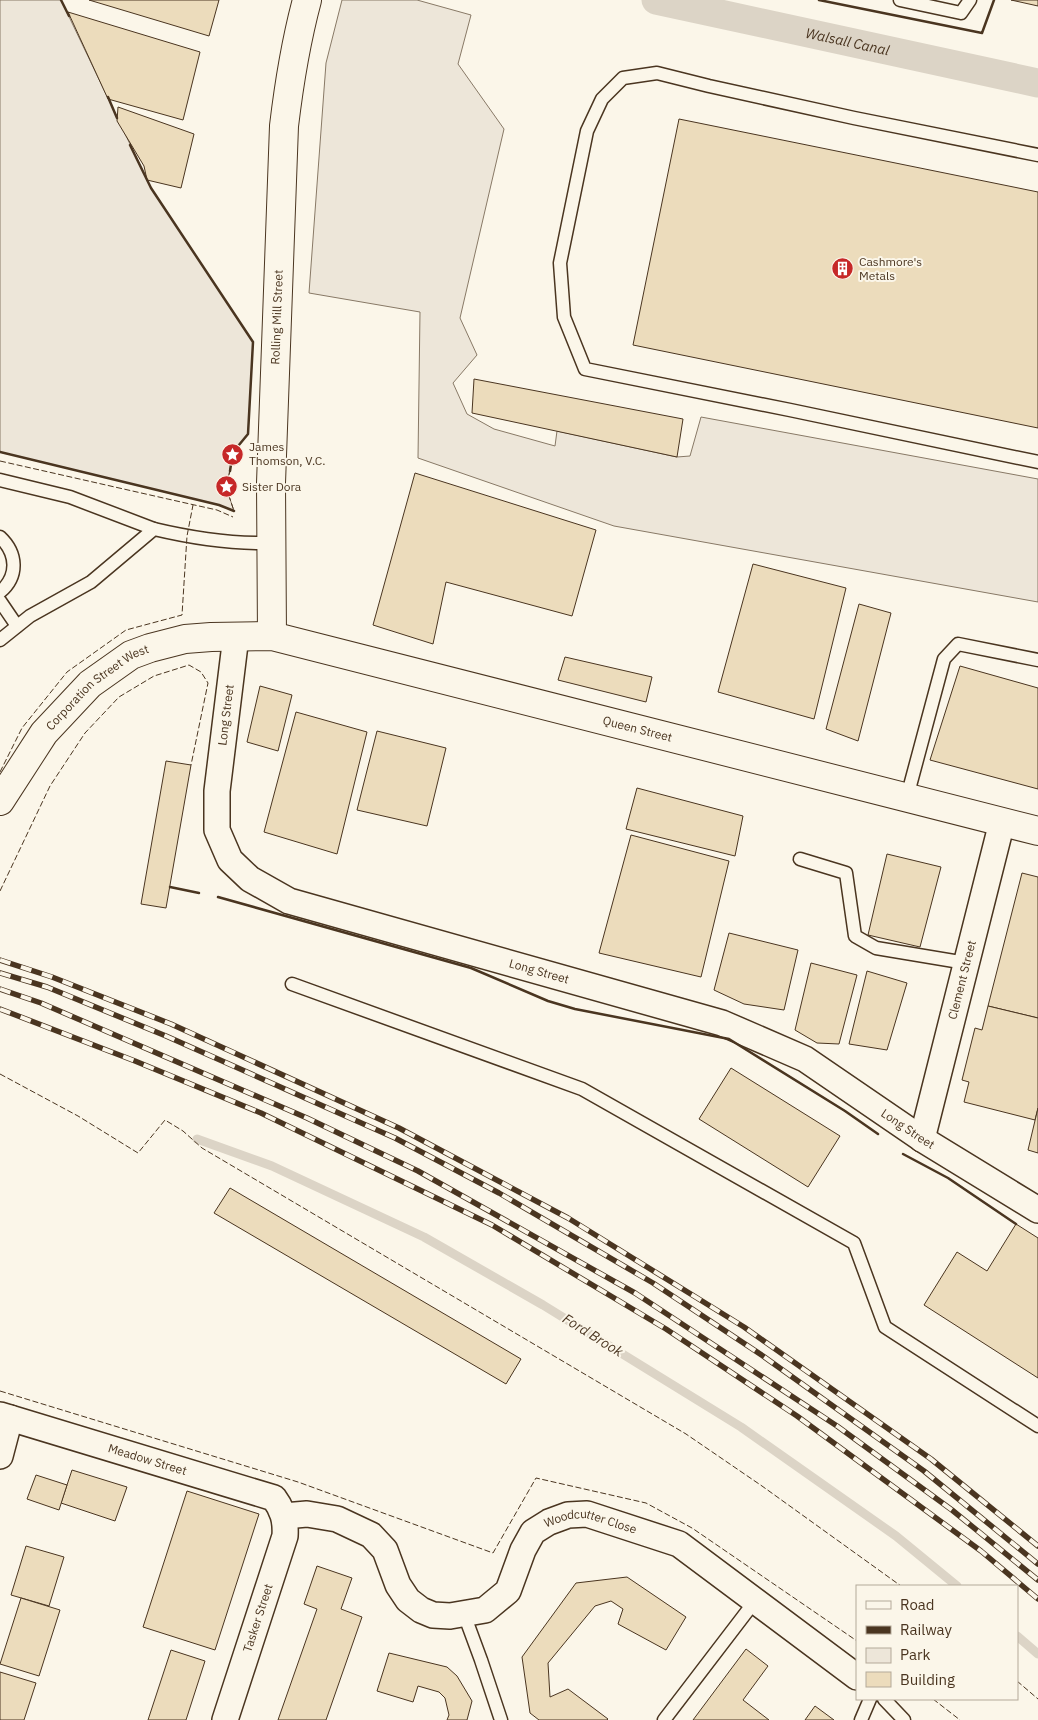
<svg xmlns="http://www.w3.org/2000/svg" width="1038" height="1720" font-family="'IBM Plex Sans',sans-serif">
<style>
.green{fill:#ede6d9;stroke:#887966}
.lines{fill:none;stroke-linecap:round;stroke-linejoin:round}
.stream{stroke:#dcd4c6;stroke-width:9}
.canal{stroke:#dcd4c6;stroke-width:29}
.building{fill:#ecdcbc;stroke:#4a3520}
.service-casing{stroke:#4a3520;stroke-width:15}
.minor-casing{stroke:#4a3520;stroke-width:28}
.tertiary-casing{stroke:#4a3520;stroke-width:30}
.service{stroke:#fbf6e9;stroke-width:12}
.minor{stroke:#fbf6e9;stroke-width:25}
.tertiary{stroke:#fbf6e9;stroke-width:28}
.rail-casing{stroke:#4a3520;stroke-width:5.5}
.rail{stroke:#fbf6e9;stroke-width:4;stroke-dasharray:11;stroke-linecap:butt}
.fence{stroke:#4a3520;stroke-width:1;stroke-dasharray:6 2.5;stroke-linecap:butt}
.wall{stroke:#4a3520;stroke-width:2.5}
.labels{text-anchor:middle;stroke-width:4;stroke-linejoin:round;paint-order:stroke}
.poi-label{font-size:12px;fill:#4a3520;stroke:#fbf6e9;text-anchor:start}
.street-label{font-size:12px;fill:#4a3520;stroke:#fbf6e9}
.water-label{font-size:14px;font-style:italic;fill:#4a3520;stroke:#fbf6e9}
</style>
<rect width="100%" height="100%" fill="#fbf6e9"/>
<g class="green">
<polygon points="0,0 61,0 151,188 253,342 248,434 234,451 226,487 234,511 219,505 0,452"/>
<polygon points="342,0 417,0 471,15 458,64 504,129 460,318 477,355 453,383 467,414 494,429 555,446 557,431 677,457 690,456 701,417 1038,479 1038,602 614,526 418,458 420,312 309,293 326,63"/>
</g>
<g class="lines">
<g class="stream">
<polyline points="197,1139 272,1166 424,1237 543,1305 741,1427 896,1536 957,1586"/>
<polyline points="1017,1636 1038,1654"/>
</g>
<path class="canal" id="s1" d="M656 0 1038 83"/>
</g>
<g class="building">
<polygon points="89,0 219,0 209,36"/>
<polygon points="1011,0 1038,0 1038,6"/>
<polygon points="68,12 200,52 183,120 108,99"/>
<polygon points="118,107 194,134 181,188 147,180 144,166 117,121"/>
<polygon points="679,119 1038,192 1038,428 633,345"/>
<polygon points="474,379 683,419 677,457 472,413"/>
<polygon points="415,473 596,530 572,616 446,582 433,644 373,625"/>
<polygon points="753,564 846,588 814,719 718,692"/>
<polygon points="859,604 891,613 858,741 826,729"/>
<polygon points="565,657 652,677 646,702 558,680"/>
<polygon points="960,666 1038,688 1038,789 930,760"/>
<polygon points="260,686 292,695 278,751 247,742"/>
<polygon points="296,712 367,732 337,854 264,832"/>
<polygon points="377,731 446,748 427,826 357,810"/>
<polygon points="166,761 191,765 166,908 141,904"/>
<polygon points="637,788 743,816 735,856 626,829"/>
<polygon points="631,835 729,861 701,977 599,953"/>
<polygon points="887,854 941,867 920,947 868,935"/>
<polygon points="1022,873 1038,877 1038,1018 988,1006"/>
<polygon points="729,933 798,950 784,1010 744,1004 714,990"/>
<polygon points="811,963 857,975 839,1044 817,1043 795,1030"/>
<polygon points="867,971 907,983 887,1050 849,1044"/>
<polygon points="988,1006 1038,1018 1038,1108 1035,1120 964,1102 969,1082 962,1080 975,1028 982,1030"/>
<polygon points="731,1068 840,1136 808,1187 699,1119"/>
<polygon points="1038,1108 1038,1153 1028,1150"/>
<polygon points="230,1188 521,1359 506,1384 214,1213"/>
<polygon points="1016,1224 1038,1238 1038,1378 924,1305 957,1252 987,1271"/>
<polygon points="72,1470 127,1487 115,1521 61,1503"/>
<polygon points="36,1475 67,1485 59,1510 27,1499"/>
<polygon points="187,1491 259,1514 215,1650 143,1627"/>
<polygon points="26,1546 64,1557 49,1606 11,1595"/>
<polygon points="317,1566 352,1578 341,1609 362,1617 326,1720 278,1720 317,1609 304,1604"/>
<polygon points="627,1577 686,1617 666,1650 618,1624 623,1609 611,1601 595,1606 548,1663 550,1697 568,1689 608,1719 607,1720 539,1720 530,1713 522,1657 576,1583"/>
<polygon points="21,1598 60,1610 39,1676 0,1664"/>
<polygon points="746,1649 768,1666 743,1700 769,1720 693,1720"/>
<polygon points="171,1650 205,1661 186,1720 148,1720"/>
<polygon points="389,1653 447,1667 457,1676 472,1701 467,1720 447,1720 449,1715 445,1698 439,1692 418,1686 413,1702 377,1691"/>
<polygon points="0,1672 36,1683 24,1720 0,1720"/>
<polygon points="815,1706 834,1720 805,1720"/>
</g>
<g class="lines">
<defs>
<g id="service">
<polyline points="900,0 961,13 970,0"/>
<polyline points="1038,155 854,118 709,86 657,73 623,78 602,99 587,131 560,263 564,317 585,369 790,410 1038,462"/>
<polyline points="0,480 70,497 154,529"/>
<path d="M0 537C17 553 19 576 0 592"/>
<polyline points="0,601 17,626"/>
<path d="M0 640 30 616 91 582 154 529C192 538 232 544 271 543"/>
<polyline points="907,797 944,659 958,644 1038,660"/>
<polyline points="800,859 846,873 855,936 876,948 966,963"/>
<polyline points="292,984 582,1089 854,1243 885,1327 1038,1426"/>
<polyline points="464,1614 481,1660 501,1720"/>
<polyline points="884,1699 904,1720"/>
<polyline points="664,1720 755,1601"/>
<polyline points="861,1720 870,1699"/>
</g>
<g id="minor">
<path id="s2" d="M236 636 217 791V830L230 860 250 879 289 901 722 1023 805 1059 922 1139 1038 1210"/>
<path id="s3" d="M922 1139 1002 822"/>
<path id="s4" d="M0 1415 274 1498C283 1510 286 1521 285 1536L225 1720"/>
<polyline points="0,1456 10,1418"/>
<path id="s5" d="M284 1516 307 1514 337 1519 371 1535 385 1550 398 1585 408 1600 421 1610 433 1615 450 1616 485 1610 508 1591 523 1550 533 1532 549 1522 568 1515 587 1514 679 1544 857 1677"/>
</g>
<g id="tertiary">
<path id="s6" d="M272 636 271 483 284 126C289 84 296 41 307 0"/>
<path id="s7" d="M0 801 44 733 90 684 131 655 150 648 185 639 211 637 272 636 1038 831"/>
</g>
</defs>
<use href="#service" class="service-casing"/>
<use href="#minor" class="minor-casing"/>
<use href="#tertiary" class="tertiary-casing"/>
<use href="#service" class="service"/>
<use href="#minor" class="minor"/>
<use href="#tertiary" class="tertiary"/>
<defs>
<g id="rail">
<polyline points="0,960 52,977 171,1024 399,1128 568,1218 744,1327 931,1459 1038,1546"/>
<polyline points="0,973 47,987 166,1036 395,1138 499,1193 653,1283 763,1356 924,1471 1038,1564"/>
<polyline points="0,989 41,1003 307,1118 418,1171 635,1293 837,1426 952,1510 1038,1580"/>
<polyline points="0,1009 135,1061 261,1113 492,1225 666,1329 797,1416 981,1551 1038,1599"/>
</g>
</defs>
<use href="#rail" class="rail-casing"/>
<use href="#rail" class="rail"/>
<g class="fence">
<polyline points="232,458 233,454"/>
<polyline points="0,461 181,502 217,510 233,517"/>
<polyline points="227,483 230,471"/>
<polyline points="226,487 234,511"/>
<polyline points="0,772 22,728 67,672 126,630 182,615 187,536 193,505"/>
<polyline points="0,891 50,786 85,733 119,697 154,676 189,665 201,672 208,683 191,765"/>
<polyline points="0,1074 78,1116 138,1153 165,1120 183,1131 202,1148 686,1434 762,1486 901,1586"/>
<polyline points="0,1391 298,1482 493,1553 536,1478 646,1503 692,1528 857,1641"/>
<polyline points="1017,1681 1038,1699"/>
<polyline points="933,1699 960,1720"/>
</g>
<g class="wall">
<polyline points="61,0 69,16"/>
<polyline points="819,0 982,33 994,0"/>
<polyline points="108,97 117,118"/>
<polyline points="130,145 151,188 253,342 248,434 234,451 233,454"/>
<polyline points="0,452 219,505 234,511"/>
<polyline points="230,471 232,458"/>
<polyline points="226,487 227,483"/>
<polyline points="170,887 199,893"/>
<polyline points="218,897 471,968 548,1001 575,1009 729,1039 845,1111 878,1134"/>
<polyline points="903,1154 948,1178 1016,1224"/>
</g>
</g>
<defs>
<symbol id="building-disc" viewBox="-11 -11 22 22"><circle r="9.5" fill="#c62828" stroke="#fbf6e9"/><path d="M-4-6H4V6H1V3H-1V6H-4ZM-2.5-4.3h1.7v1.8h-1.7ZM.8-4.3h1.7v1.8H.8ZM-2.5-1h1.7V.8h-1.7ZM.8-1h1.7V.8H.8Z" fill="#fff"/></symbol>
<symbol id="sight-disc" viewBox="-11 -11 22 22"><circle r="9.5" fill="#c62828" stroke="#fbf6e9"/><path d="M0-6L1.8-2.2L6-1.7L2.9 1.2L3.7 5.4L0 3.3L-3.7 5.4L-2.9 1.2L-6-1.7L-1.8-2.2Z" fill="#fff"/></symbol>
</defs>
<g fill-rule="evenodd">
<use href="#building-disc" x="830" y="256" width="25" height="25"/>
<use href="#sight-disc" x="220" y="442" width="25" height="25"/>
<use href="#sight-disc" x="214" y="474" width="25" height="25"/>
</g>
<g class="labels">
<g class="poi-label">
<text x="859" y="266">Cashmore's<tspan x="859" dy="14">Metals</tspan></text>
<text x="249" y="451">James<tspan x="249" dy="14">Thomson, V.C.</tspan></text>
<text x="242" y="491">Sister Dora</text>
</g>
<g class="street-label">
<text dy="4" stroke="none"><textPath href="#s6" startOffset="319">Rolling Mill Street</textPath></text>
<text dy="4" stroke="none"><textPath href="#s7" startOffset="152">Corporation Street West</textPath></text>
<text transform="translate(226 715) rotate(-83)" y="4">Long Street</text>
<text dy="4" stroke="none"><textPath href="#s7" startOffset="719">Queen Street</textPath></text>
<text dy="4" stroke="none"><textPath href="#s2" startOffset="560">Long Street</textPath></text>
<text dy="4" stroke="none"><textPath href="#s3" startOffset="164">Clement Street</textPath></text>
<text dy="4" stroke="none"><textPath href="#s2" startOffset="965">Long Street</textPath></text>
<text dy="4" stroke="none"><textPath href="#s4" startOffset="154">Meadow Street</textPath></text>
<text dy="4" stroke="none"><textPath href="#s5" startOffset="405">Woodcutter Close</textPath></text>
<text transform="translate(258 1618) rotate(-72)" y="4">Tasker Street</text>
</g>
<g class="water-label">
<text dy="5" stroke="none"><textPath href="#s1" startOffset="196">Walsall Canal</textPath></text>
<text transform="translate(593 1335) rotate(32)" y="5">Ford Brook</text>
</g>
</g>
<rect x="856" y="1585" width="162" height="115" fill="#fbf6e9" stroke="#b4a999"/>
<rect x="866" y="1601" width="25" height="8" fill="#fbf6e9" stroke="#b4a999"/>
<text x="900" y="1610" font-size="15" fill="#4a3520">Road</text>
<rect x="866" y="1626" width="25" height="8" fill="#4a3520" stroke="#b4a999"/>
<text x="900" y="1635" font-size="15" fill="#4a3520">Railway</text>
<rect x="866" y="1648" width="25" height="15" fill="#ede6d9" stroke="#b4a999"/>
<text x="900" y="1660" font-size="15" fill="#4a3520">Park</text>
<rect x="866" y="1672" width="25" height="15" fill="#ecdcbc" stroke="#b4a999"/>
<text x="900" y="1685" font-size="15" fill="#4a3520">Building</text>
</svg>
